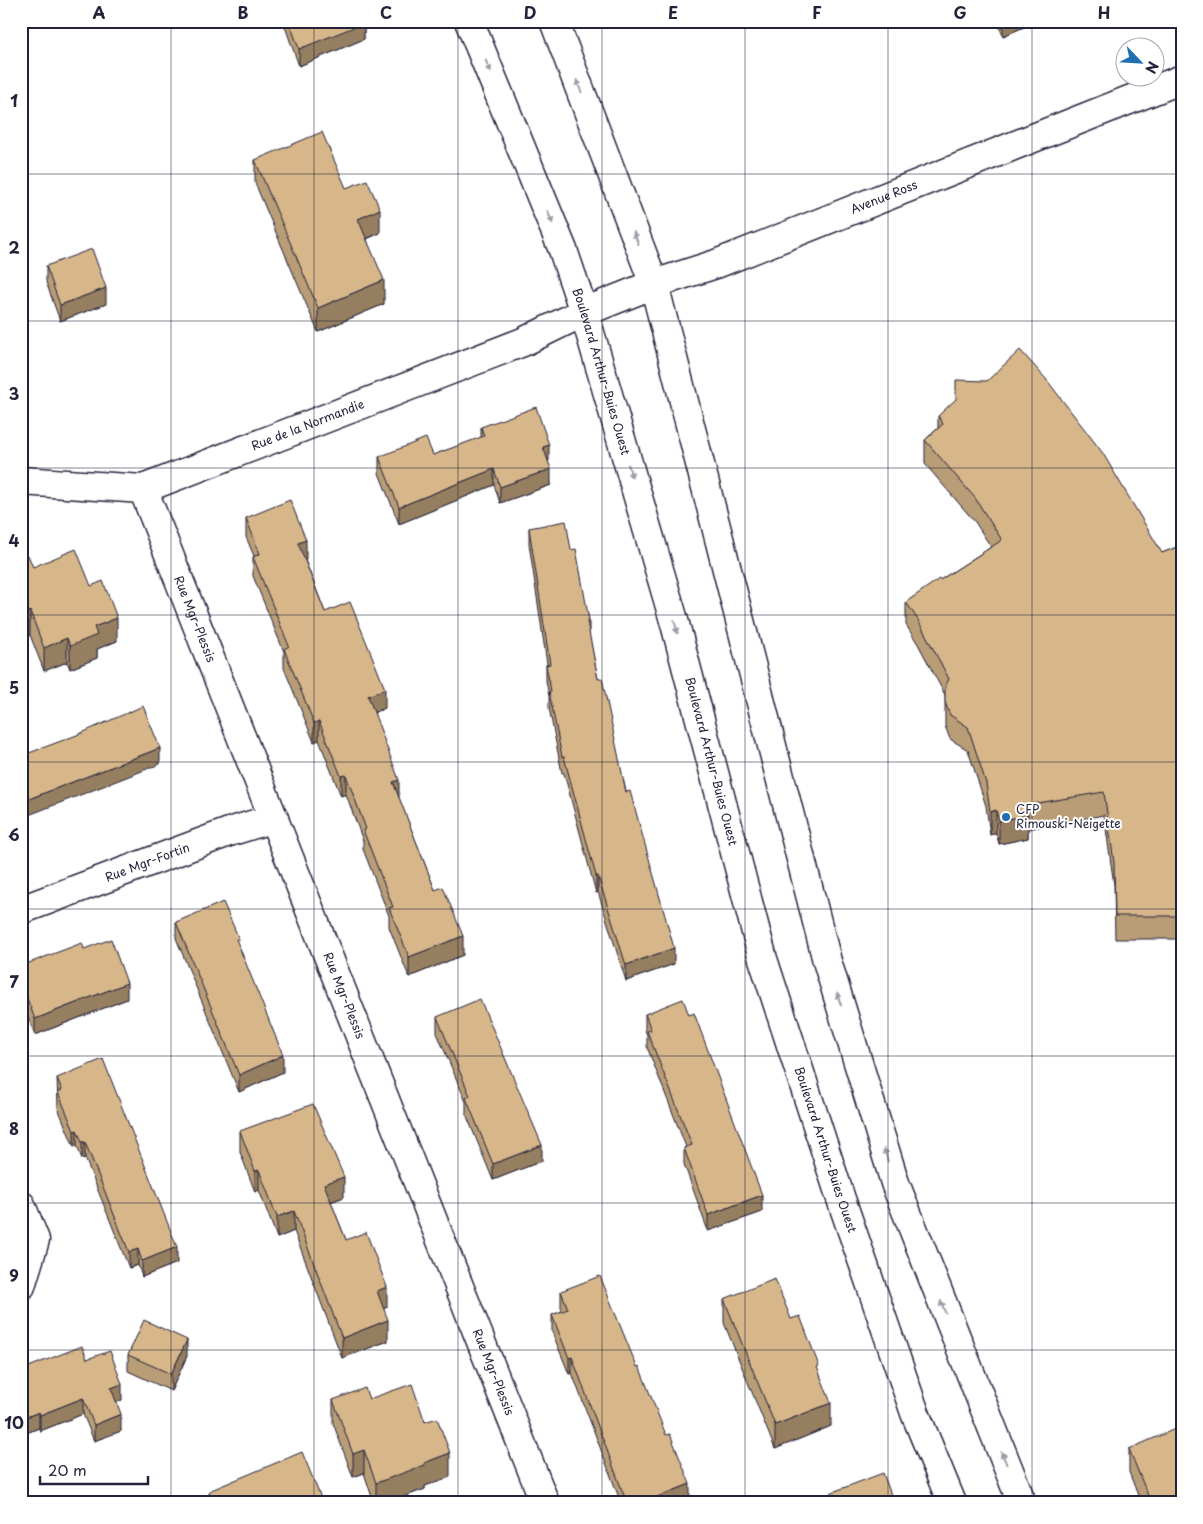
<svg xmlns="http://www.w3.org/2000/svg" width="1203" height="1524" font-family="'Playpen Sans',sans-serif">
<style>
.lines{fill:none;stroke-linecap:round;stroke-linejoin:round}
.street-casing{stroke:#22223b;stroke-width:31}
.secondary-casing{stroke:#22223b;stroke-width:31}
.street{stroke:#fff;stroke-width:28}
.secondary{stroke:#fff;stroke-width:28}
.wall{fill:#b99d77;stroke:#22223b}
.shaded-wall{fill:#967f61;stroke:#22223b}
.building{fill:#d7b68a;stroke:#22223b}
.oneway{fill:#9c9ca7}
.grid{fill:none;stroke:#22223b;stroke-width:1;stroke-opacity:0.55}
.poi-dot{fill:#1f6fb2;stroke:#fff;stroke-width:2}
.labels{text-anchor:middle;stroke-width:4;stroke-linejoin:round;paint-order:stroke}
.street-label{font-size:12px;fill:#22223b;stroke:#fff}
.poi-label{font-size:12px;fill:#22223b;stroke:#fff;text-anchor:start}
.neatline{fill:none;stroke:#22223b;stroke-width:2}
.grid-label{font-size:16px;text-anchor:middle;font-weight:bold;fill:#22223b}
</style>
<rect width="100%" height="100%" fill="#fff"/>
<filter id="ink" filterUnits="userSpaceOnUse"><feTurbulence type="fractalNoise" baseFrequency=".02" numOctaves="2"/><feDisplacementMap in="SourceGraphic" scale="10" xChannelSelector="R" yChannelSelector="G"/><feConvolveMatrix kernelMatrix="1 2 1 2 8 2 1 2 1" color-interpolation-filters="sRGB"/></filter>
<g filter="url(#ink)">
<g class="lines">
<defs>
<g id="street">
<path id="s1" d="M21 481 143 489 523 342 584 312 654 284 716 264 1182 79"/>
<path id="s2" d="M143 489 545 1503"/>
<path id="s3" d="M21 910 229 832 274 818"/>
<polyline points="21,1205 35,1240 21,1286"/>
</g>
<g id="secondary">
<path id="s4" d="M469 21 563 250 584 312 675 624 763 959 841 1199 915 1413 952 1503"/>
<polyline points="554,21 654,284 827,961 895,1183 1022,1503"/>
</g>
</defs>
<use href="#street" class="street-casing"/>
<use href="#secondary" class="secondary-casing"/>
<use href="#street" class="street"/>
<use href="#secondary" class="secondary"/>
</g>
<g class="wall">
<polygon points="283,21 366,21 366,25 364,25 364,39 299,66"/>
<polygon points="997,21 1038,21 1003,36"/>
<polygon points="255,160 346,188 380,233 367,239 384,304 318,332 255,183"/>
<polygon points="46,266 106,304 60,321 46,282"/>
<polygon points="938,416 1162,553 1182,545 1182,939 1115,939 1114,885 1104,815 1028,829 1028,838 999,844 996,833 990,835 986,806 968,750 950,739 945,726 945,695 918,644 906,625 906,602 991,547 975,522 925,464 925,440 938,428"/>
<polygon points="481,427 549,461 548,461 551,485 500,503 494,485 399,524 379,473 379,457 433,455 481,438"/>
<polygon points="246,518 306,560 305,560 325,612 385,708 374,713 399,798 435,890 463,955 409,977 389,927 389,916 363,849 363,841 346,794 341,796 319,740 314,742 284,668 284,652 253,576 253,557 254,556 246,537"/>
<polygon points="529,528 571,550 589,620 589,634 598,679 626,792 674,964 626,981 598,892 596,893 564,773 562,773 549,708 549,696 546,681 546,665 547,664 529,544"/>
<polygon points="21,558 33,567 91,586 117,641 97,649 97,658 70,669 67,662 44,671 30,635 21,638"/>
<polygon points="176,922 239,945 283,1072 239,1092 176,938"/>
<polygon points="84,949 127,999 35,1035 21,999 21,966"/>
<polygon points="645,1014 762,1212 708,1231 684,1164 684,1148 686,1147 647,1047 647,1035 645,1030"/>
<polygon points="437,1017 542,1161 493,1180 466,1114 466,1102 437,1033"/>
<polygon points="57,1078 177,1263 142,1277 138,1265 129,1268 85,1158 82,1159 77,1146 74,1147 58,1108"/>
<polygon points="240,1131 344,1197 331,1202 346,1240 387,1307 383,1309 388,1341 342,1358 294,1231 277,1238 259,1190 255,1192 240,1152"/>
<polygon points="561,1291 690,1500 683,1503 621,1503 572,1373 569,1374 552,1332 552,1315 562,1311 561,1308"/>
<polygon points="724,1299 791,1319 819,1373 831,1426 775,1449 724,1323"/>
<polygon points="128,1355 187,1356 171,1391 128,1371"/>
<polygon points="87,1359 122,1400 116,1402 121,1431 94,1441 83,1414 40,1431 39,1428 21,1435 21,1370"/>
<polygon points="369,1399 425,1422 450,1477 425,1486 425,1489 387,1503 374,1503 364,1473 353,1477 333,1423 333,1400"/>
<polygon points="1129,1449 1182,1503 1141,1503 1129,1472"/>
<polygon points="209,1491 323,1503 209,1503"/>
<polygon points="830,1493 894,1503 830,1503"/>
</g>
<g class="shaded-wall">
<polygon points="359,21 366,21 366,25 364,25 364,39 299,66 299,49"/>
<polygon points="1003,21 1038,21 1003,36"/>
<polygon points="380,209 380,233 358,242 358,219"/>
<polygon points="384,280 384,304 318,332 318,308"/>
<polygon points="106,288 106,304 60,321 60,305"/>
<polygon points="549,445 549,461 543,463 543,447"/>
<polygon points="494,469 494,485 399,524 399,507"/>
<polygon points="551,469 551,485 500,503 500,487"/>
<polygon points="306,540 306,560 298,562 298,543"/>
<polygon points="30,611 30,635 21,638 21,615"/>
<polygon points="117,618 117,641 97,649 97,658 70,669 70,646 94,627"/>
<polygon points="67,638 67,662 44,671 44,648"/>
<polygon points="385,689 385,708 368,715 368,696"/>
<polygon points="319,721 319,740 314,742 314,723"/>
<polygon points="160,748 160,764 21,818 21,802"/>
<polygon points="346,775 346,794 341,796 341,776"/>
<polygon points="399,780 399,799 393,782"/>
<polygon points="996,810 996,833 990,835 990,812"/>
<polygon points="1028,815 1028,838 999,844 999,821"/>
<polygon points="596,876 598,876 598,892 596,893"/>
<polygon points="463,936 463,955 409,977 409,957"/>
<polygon points="674,948 674,964 626,981 626,965"/>
<polygon points="127,983 127,999 35,1035 35,1019"/>
<polygon points="283,1055 283,1072 239,1092 239,1075"/>
<polygon points="77,1130 77,1146 74,1147 74,1131"/>
<polygon points="82,1142 85,1142 85,1158 82,1159"/>
<polygon points="542,1145 542,1161 493,1180 493,1164"/>
<polygon points="259,1170 259,1190 255,1192 255,1171"/>
<polygon points="344,1177 344,1197 324,1204 324,1184"/>
<polygon points="762,1195 762,1212 708,1231 708,1215"/>
<polygon points="294,1211 294,1231 277,1238 277,1217"/>
<polygon points="177,1247 177,1263 142,1277 142,1261"/>
<polygon points="138,1249 138,1265 129,1268 129,1252"/>
<polygon points="387,1287 387,1307 377,1312 377,1291"/>
<polygon points="388,1320 388,1341 342,1358 342,1338"/>
<polygon points="187,1340 187,1356 171,1391 171,1374"/>
<polygon points="572,1357 572,1373 569,1374 569,1358"/>
<polygon points="122,1384 122,1400 111,1404 111,1388"/>
<polygon points="83,1398 83,1414 40,1431 40,1415"/>
<polygon points="831,1403 831,1426 775,1449 775,1425"/>
<polygon points="39,1412 39,1428 21,1435 21,1419"/>
<polygon points="121,1414 121,1431 94,1441 94,1425"/>
<polygon points="364,1450 364,1473 353,1477 353,1454"/>
<polygon points="450,1453 450,1477 425,1486 425,1489 387,1503 376,1503 376,1483 424,1463"/>
<polygon points="690,1484 690,1500 683,1503 642,1503"/>
<polygon points="628,1496 628,1503 625,1503 625,1498"/>
</g>
<g class="building">
<polygon points="289,21 363,21 364,23 299,49"/>
<polygon points="322,132 346,188 367,180 380,209 358,219 384,280 318,308 255,160"/>
<polygon points="92,249 106,288 60,305 46,266"/>
<polygon points="1020,350 1046,379 1102,452 1162,553 1182,545 1182,916 1115,916 1114,862 1104,792 1026,805 1028,815 999,821 996,810 990,812 986,783 968,727 950,715 945,702 945,687 949,679 918,620 906,602 939,579 940,580 1002,540 975,498 925,440 943,424 938,416 956,399 956,380 987,381"/>
<polygon points="536,407 549,445 543,447 551,469 500,487 494,469 399,507 379,457 426,438 433,455 484,436 481,427"/>
<polygon points="290,500 306,540 298,543 325,612 350,602 372,656 385,689 368,696 399,780 393,782 435,890 443,887 463,936 409,957 389,908 393,907 363,830 366,829 346,775 341,776 319,721 314,723 284,649 289,646 253,557 260,554 246,518"/>
<polygon points="566,521 571,550 576,549 589,620 587,621 598,679 602,678 626,792 630,791 674,948 626,965 598,876 596,876 564,757 562,757 549,692 551,691 546,665 550,664 529,528"/>
<polygon points="76,549 91,586 103,581 117,618 94,627 97,635 70,646 67,638 44,648 30,611 21,615 21,558 28,555 33,567"/>
<polygon points="143,706 160,748 21,802 21,756 77,735"/>
<polygon points="223,902 239,939 236,939 283,1055 239,1075 176,922"/>
<polygon points="111,939 127,983 35,1019 21,983 21,966 82,943 84,949"/>
<polygon points="480,999 542,1145 493,1164 466,1098 470,1096 437,1017"/>
<polygon points="683,999 689,1015 694,1013 762,1195 708,1215 684,1148 692,1145 647,1031 651,1030 645,1014"/>
<polygon points="103,1059 177,1247 142,1261 138,1249 129,1252 85,1142 82,1142 77,1130 74,1131 58,1092 62,1090 57,1078"/>
<polygon points="313,1104 344,1177 324,1184 346,1240 366,1232 387,1287 377,1291 388,1320 342,1338 294,1211 277,1217 259,1170 255,1171 240,1131"/>
<polygon points="600,1276 637,1367 639,1366 666,1435 670,1434 690,1484 642,1503 631,1503 628,1496 625,1498 572,1357 569,1358 552,1315 568,1309 561,1291"/>
<polygon points="775,1279 791,1319 800,1316 819,1366 817,1367 831,1403 775,1425 724,1299"/>
<polygon points="144,1320 187,1340 171,1374 128,1355"/>
<polygon points="82,1346 87,1359 110,1351 122,1384 111,1388 121,1414 94,1425 83,1398 40,1415 39,1412 21,1419 21,1370"/>
<polygon points="412,1384 425,1422 437,1418 450,1453 424,1463 425,1465 376,1483 364,1450 353,1454 333,1400 365,1388 369,1399"/>
<polygon points="1182,1426 1182,1503 1151,1503 1129,1449"/>
<polygon points="302,1452 323,1503 214,1503 209,1491"/>
<polygon points="883,1473 894,1503 834,1503 830,1493"/>
</g>
<defs><path id="oneway-solid" d="M-6-.8H1V-3.2L6.5 0L1 3.2V.8H-6Z" transform="scale(1.25)"/></defs>
<g class="oneway">
<use href="#oneway-solid" transform="translate(488 66) rotate(68)"/>
<use href="#oneway-solid" transform="translate(579 86) rotate(-111)"/>
<use href="#oneway-solid" transform="translate(550 217) rotate(68)"/>
<use href="#oneway-solid" transform="translate(636 238) rotate(-111)"/>
<use href="#oneway-solid" transform="translate(630 471) rotate(74)"/>
<use href="#oneway-solid" transform="translate(676 627) rotate(75)"/>
<use href="#oneway-solid" transform="translate(839 999) rotate(-107)"/>
<use href="#oneway-solid" transform="translate(886 1155) rotate(-107)"/>
<use href="#oneway-solid" transform="translate(943 1307) rotate(-111)"/>
<use href="#oneway-solid" transform="translate(1004 1458) rotate(-112)"/>
</g>
</g>
<path class="grid" d="M171 21V1503M314 21V1503M458 21V1503M602 21V1503M745 21V1503M888 21V1503M1032 21V1503M21 174H1182M21 321H1182M21 468H1182M21 615H1182M21 762H1182M21 909H1182M21 1056H1182M21 1203H1182M21 1350H1182"/>
<circle class="poi-dot" cx="1006" cy="817" r="5"/>
<g class="labels">
<g class="street-label">
<text dy="4" stroke="none"><textPath href="#s1" startOffset="919">Avenue Ross</textPath></text>
<text dy="4" stroke="none"><textPath href="#s4" startOffset="375">Boulevard Arthur-Buies Ouest</textPath></text>
<text dy="4" stroke="none"><textPath href="#s1" startOffset="299">Rue de la Normandie</textPath></text>
<text dy="4" stroke="none"><textPath href="#s2" startOffset="140">Rue Mgr-Plessis</textPath></text>
<text dy="4" stroke="none"><textPath href="#s4" startOffset="780">Boulevard Arthur-Buies Ouest</textPath></text>
<text dy="4" stroke="none"><textPath href="#s3" startOffset="135">Rue Mgr-Fortin</textPath></text>
<text dy="4" stroke="none"><textPath href="#s2" startOffset="545">Rue Mgr-Plessis</textPath></text>
<text dy="4" stroke="none"><textPath href="#s4" startOffset="1185">Boulevard Arthur-Buies Ouest</textPath></text>
<text dy="4" stroke="none"><textPath href="#s2" startOffset="950">Rue Mgr-Plessis</textPath></text>
</g>
<g class="poi-label">
<text x="1016" y="814">CFP<tspan x="1016" dy="14">Rimouski-Neigette</tspan></text>
</g>
</g>
<rect width="1203" height="1524" fill="none" stroke="#fff" stroke-width="55"/>
<g transform="translate(1140 62) rotate(115)"><circle r="24" fill="#ffffff" stroke="#a7a7b1"/>
<path d="M0-4L9 19L0 12L-9 19Z" fill="#1f6fb2"/>
<text y="-8" font-size="14" font-weight="bold" text-anchor="middle" fill="#22223b">N</text>
</g>
<path d="M40 1476v8h108v-8" fill="none" stroke="#22223b" stroke-width="2.5"/>
<text x="48" y="1476" font-size="15" fill="#22223b" stroke="#ffffff" stroke-width="4" paint-order="stroke">20 m</text>
<rect x="28" y="28" width="1148" height="1468" class="neatline"/>
<g class="grid-label">
<text x="99" y="19">A</text>
<text x="243" y="19">B</text>
<text x="386" y="19">C</text>
<text x="530" y="19">D</text>
<text x="673" y="19">E</text>
<text x="817" y="19">F</text>
<text x="960" y="19">G</text>
<text x="1104" y="19">H</text>
<text x="14" y="107">1</text>
<text x="14" y="254">2</text>
<text x="14" y="400">3</text>
<text x="14" y="547">4</text>
<text x="14" y="694">5</text>
<text x="14" y="841">6</text>
<text x="14" y="988">7</text>
<text x="14" y="1135">8</text>
<text x="14" y="1282">9</text>
<text x="14" y="1429">10</text>
</g>
</svg>
